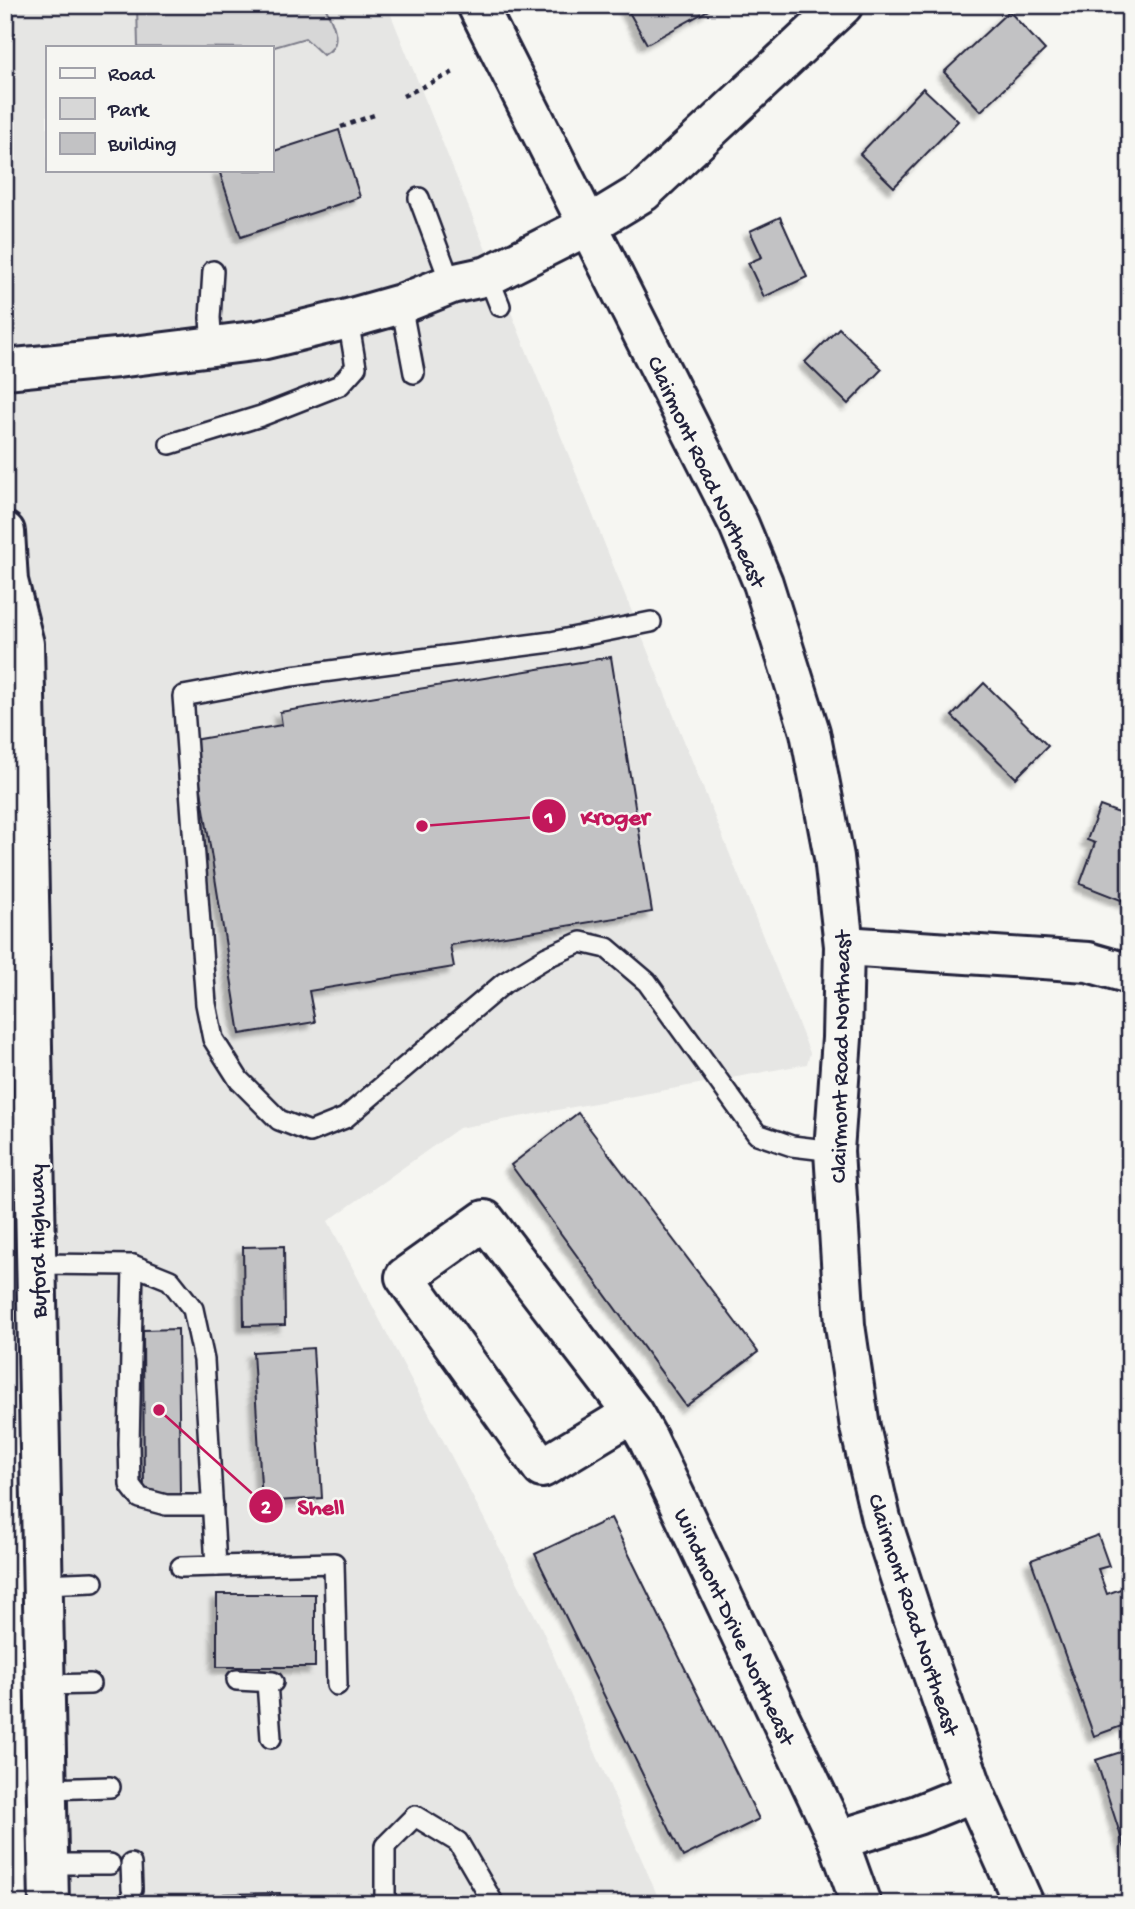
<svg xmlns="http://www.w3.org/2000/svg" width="1135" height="1909" font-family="'Gochi Hand',sans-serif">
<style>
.built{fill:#e6e6e4;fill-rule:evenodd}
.green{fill:#d7d7d7;stroke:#7c7c89;stroke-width:2}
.building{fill:#c2c2c4;stroke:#22223b;stroke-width:2;filter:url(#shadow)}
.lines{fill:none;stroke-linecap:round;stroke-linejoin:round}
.lane-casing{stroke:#22223b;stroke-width:24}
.street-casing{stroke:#22223b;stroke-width:44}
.primary-casing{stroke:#22223b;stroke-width:44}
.path{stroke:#22223b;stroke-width:4.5;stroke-dasharray:5 5;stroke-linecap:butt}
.lane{stroke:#f6f6f2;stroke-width:19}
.street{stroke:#f6f6f2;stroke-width:38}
.primary{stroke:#f6f6f2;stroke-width:38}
.labels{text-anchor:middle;stroke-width:5;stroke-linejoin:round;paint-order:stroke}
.street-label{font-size:23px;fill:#22223b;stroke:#f6f6f2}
.leader{fill:none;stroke:#c2185b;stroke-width:2.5}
.callout-dot{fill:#c2185b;stroke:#f6f6f2;stroke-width:2.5}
.mark-label{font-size:21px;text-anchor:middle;font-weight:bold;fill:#fff}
.callout-label{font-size:24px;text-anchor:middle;font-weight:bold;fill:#c2185b;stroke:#f6f6f2;stroke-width:5;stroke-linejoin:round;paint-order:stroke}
</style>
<defs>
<filter id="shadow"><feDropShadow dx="-6" dy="6" stdDeviation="2" flood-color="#0004"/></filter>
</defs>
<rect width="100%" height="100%" fill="#f6f6f2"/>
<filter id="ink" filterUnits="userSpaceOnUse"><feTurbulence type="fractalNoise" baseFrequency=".0143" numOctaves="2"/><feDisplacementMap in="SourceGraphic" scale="14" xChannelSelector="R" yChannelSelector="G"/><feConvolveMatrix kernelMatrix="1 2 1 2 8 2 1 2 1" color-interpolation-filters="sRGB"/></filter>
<g filter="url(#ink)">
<path class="built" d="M5 5H387L810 1053 807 1064 459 1128 328 1221 542 1629 661 1904H64L5 1155ZM47 47H271V170H47Z"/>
<path class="green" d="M137 5H324C332 20 346 46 323 55L305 38 271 48 138 47Z"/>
<g class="building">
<polygon points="625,5 708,5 710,9 647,44"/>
<polygon points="1009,11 1045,50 981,111 944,72"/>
<polygon points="923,88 958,121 894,187 860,154"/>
<polygon points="339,130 360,197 241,237 219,170 271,170 271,152"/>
<polygon points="780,217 807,277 764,297 748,263 762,257 750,231"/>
<polygon points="839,328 882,369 848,404 805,362"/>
<polygon points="611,657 652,912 450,945 454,967 309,991 315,1022 240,1034 193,740 282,725 280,712"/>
<polygon points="984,683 1048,746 1016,778 952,716"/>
<polygon points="1100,806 1130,817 1130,892 1126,902 1080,884 1095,843 1087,840"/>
<polygon points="578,1113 758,1352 686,1406 511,1165"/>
<polygon points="284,1246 285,1325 244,1326 243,1247"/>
<polygon points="178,1329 180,1495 144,1496 143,1330"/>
<polygon points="313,1348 322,1498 262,1502 253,1352"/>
<polygon points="611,1518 759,1819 683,1857 535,1554"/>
<polygon points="1098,1535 1109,1566 1098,1569 1107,1594 1126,1587 1130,1598 1130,1621 1125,1623 1130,1638 1130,1723 1094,1736 1031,1560"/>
<rect x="217" y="1594" width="98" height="73"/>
<polygon points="1130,1749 1130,1864 1096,1760"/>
<polygon points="280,1893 280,1904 225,1904 224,1894"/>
</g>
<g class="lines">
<defs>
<g id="lane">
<polyline points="419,198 451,284"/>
<polyline points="488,276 500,306"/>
<polyline points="401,304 414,373"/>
<polyline points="212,346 210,318 213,271"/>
<polyline points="170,444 261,416 340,385 356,367 348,319"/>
<polyline points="651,622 551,642 292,676 183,696 206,1004 213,1039 239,1080 279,1120 310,1132 345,1118 504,983 547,957 581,942 607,948 647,982 757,1134 792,1146 834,1151"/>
<polyline points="37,1264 133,1265 170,1280 193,1309 204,1360 216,1566"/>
<polyline points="133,1265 129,1444 130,1485 140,1498 166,1505 213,1505"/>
<polyline points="181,1567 334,1563 337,1685"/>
<polyline points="42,1584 93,1582"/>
<polyline points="237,1680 273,1682"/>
<polyline points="267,1682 271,1738"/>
<polyline points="45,1685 90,1684"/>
<polyline points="48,1789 110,1787"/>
<polyline points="49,1864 110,1864"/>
<polyline points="131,1864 132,1889"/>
<polyline points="385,1904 385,1846 415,1816 458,1842 494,1904"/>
</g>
<g id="street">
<polyline points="5,369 117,358 261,340 348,319 401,304 451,284 488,276 587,226 643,192 843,5"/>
<polyline points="844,946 1088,962 1130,974"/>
<polyline points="633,1413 542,1468 405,1277 485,1220 633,1413 648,1439 838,1840"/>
<polyline points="861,1904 838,1840 917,1815 974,1792"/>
</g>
<g id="primary">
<polyline points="477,5 739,525 763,583 810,732 834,857 844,946 842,1038 834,1151 845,1325 860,1427 881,1519 913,1617 974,1792 1024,1904"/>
<polyline points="5,532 8,581 24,644 49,1904"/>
</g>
</defs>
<use href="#lane" class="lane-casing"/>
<use href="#street" class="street-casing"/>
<use href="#primary" class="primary-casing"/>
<g class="path">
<polyline points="403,96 456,71"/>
<polyline points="341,127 374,115"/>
</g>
<use href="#lane" class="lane"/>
<use href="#street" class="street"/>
<use href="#primary" class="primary"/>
</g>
</g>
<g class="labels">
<g class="street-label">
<text transform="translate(708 471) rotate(65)" y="8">Clairmont Road Northeast</text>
<text transform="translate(839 1057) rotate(-89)" y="8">Clairmont Road Northeast</text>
<text transform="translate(36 1241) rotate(-91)" y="8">Buford Highway</text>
<text transform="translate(915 1614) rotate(72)" y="8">Clairmont Road Northeast</text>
<text transform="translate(736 1626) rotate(65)" y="8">Windmont Drive Northeast</text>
</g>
</g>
<path class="leader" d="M422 826L549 816M159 1410L266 1506"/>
<g class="callout-dot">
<circle cx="422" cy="826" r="7"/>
<circle cx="159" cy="1410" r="7"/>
<circle cx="549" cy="816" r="18"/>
<circle cx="266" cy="1506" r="18"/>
</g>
<g class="mark-label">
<text x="549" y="823">1</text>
<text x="266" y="1513">2</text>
</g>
<g class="callout-label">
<text x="615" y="824">Kroger</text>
<text x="321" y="1514">Shell</text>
</g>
<rect width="1135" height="1909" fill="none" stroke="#f6f6f2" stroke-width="28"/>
<rect x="14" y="14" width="1107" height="1881" fill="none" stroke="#22223b" stroke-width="2.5" filter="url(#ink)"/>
<rect x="46" y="46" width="228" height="126" fill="#f6f6f2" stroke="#a1a1a9" stroke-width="2"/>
<rect x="60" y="68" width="35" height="10" fill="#f6f6f2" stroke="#a1a1a9" stroke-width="2"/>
<text x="108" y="80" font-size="21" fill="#22223b">Road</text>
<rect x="60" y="98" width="35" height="21" fill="#d7d7d7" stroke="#a1a1a9" stroke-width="2"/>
<text x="108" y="116" font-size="21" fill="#22223b">Park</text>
<rect x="60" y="133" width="35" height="21" fill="#c2c2c4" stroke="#a1a1a9" stroke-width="2"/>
<text x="108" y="150" font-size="21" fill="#22223b">Building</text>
</svg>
